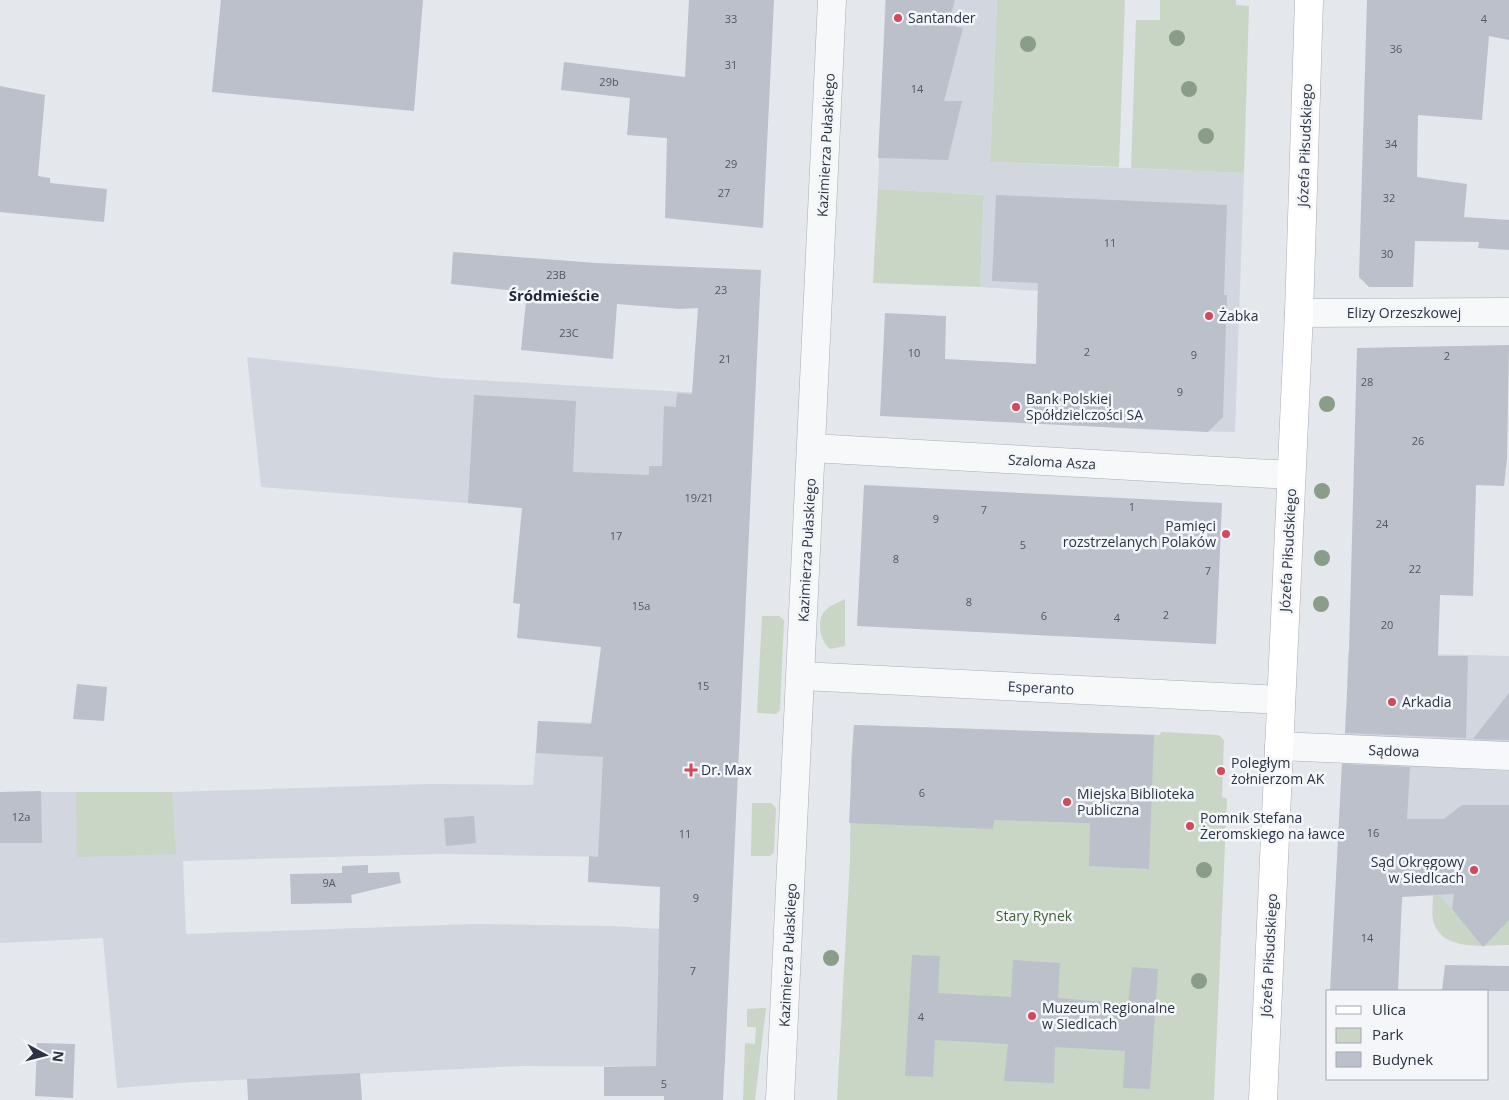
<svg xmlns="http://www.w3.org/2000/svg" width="1509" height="1100" font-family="'Open Sans',sans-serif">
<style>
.built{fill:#d2d6de}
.green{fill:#c9d6c5}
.building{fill:#bbc0ca}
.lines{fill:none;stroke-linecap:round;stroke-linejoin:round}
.street-casing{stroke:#a9aeb7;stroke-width:29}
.secondary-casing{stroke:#a9aeb7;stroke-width:29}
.street{stroke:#f7f8fa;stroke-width:28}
.secondary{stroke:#fff;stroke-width:28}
.tree{fill:#899d89}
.poi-dot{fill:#d1495b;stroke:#f4f6f9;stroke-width:2}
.labels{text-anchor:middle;stroke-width:5;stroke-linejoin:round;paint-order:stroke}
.number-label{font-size:11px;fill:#4f5766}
.poi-label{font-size:14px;fill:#2b3445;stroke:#f4f6f9;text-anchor:start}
.street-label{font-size:14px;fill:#2b3445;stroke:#f4f6f9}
.park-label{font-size:14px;fill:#3f6138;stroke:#f4f6f9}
.neighbourhood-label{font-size:15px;font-weight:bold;fill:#1d2536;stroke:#f4f6f9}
</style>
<rect width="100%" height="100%" fill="#e4e7ec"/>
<g class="built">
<polygon points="885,0 997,0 990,162 1244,173 1235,432 1134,429 1025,422 977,378 978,361 1036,364 1038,291 980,287 984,195 878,189"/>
<polygon points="247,357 441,378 754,396 749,525 261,487"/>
<polygon points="1348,652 1509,656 1509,744 1345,737 1346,708 1350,708 1351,682 1347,682"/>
<polygon points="538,721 693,726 614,857 443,854 183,861 186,934 475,924 609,926 730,933 725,1067 521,1066 192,1082 117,1088 103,938 0,943 0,792 172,792 429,784 533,785"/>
<polygon points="1342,762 1509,771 1509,945 1463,944 1447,939 1434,923 1433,896 1435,892 1405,876 1402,904 1335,902"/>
</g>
<g class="green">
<polygon points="997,0 1125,0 1119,167 990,162"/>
<polygon points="1160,0 1236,0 1236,5 1249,6 1244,173 1131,168 1136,20 1160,20"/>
<polygon points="878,189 984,195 980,287 873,283"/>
<path d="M845 599V646L830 649C820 641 815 618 827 609 832 604 840 602 845 599Z"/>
<polygon points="762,616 779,616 784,620 780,710 776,714 757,713"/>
<polygon points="854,725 1160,735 1161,732 1219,735 1224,740 1222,797 1227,799 1214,1100 837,1100 850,860 851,759"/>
<polygon points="76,792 172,792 176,854 77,857"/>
<polygon points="752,803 771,803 776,808 774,853 770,856 751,856"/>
<path d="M1439 895 1452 910V913H1455V910L1496 933 1502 928 1503 912 1509 913V945C1487 945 1443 952 1434 923 1431 916 1433 904 1433 896Z"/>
<polygon points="766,1008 755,1100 743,1100 745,1043 755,1044 756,1027 747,1027 747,1009"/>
</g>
<g class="building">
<polygon points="221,0 423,0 414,111 212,92"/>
<polygon points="689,0 774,0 763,228 665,218 667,138 627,135 630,98 561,90 564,62 685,77"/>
<polygon points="886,0 955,0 948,25 963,28 944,101 962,101 948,160 878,158"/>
<polygon points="1367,0 1509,0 1509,40 1489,36 1482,120 1418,115 1417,177 1467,184 1464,217 1509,220 1509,250 1478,248 1479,242 1415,241 1413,287 1369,287 1359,277"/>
<polygon points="0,86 45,95 38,176 50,178 50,183 107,189 104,222 0,212"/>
<polygon points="996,195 1227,205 1224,295 1227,295 1223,417 1208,432 880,416 885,313 946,316 945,359 1036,364 1038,283 992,281"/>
<polygon points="453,252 596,263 761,270 723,1100 664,1100 664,1096 604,1096 604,1067 656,1066 660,887 588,882 589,856 598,857 603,757 536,753 538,721 591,724 601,647 517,638 520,604 513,603 522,508 468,503 474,395 576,401 573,472 649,475 649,466 662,466 664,406 676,407 677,393 692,394 698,308 680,309 617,304 613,359 521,350 527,292 451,284"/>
<polygon points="1509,345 1507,459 1504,486 1476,485 1473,596 1440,595 1438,656 1468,656 1466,738 1345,733 1349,652 1357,348"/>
<polygon points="864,485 1222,503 1216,644 857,626"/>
<polygon points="77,684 107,687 104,721 73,719"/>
<polygon points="1509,693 1509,740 1473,739"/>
<polygon points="854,725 1154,735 1149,869 1089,866 1090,823 994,820 993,829 849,823"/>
<polygon points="1342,764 1410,767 1407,819 1444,819 1462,805 1509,805 1509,920 1483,947 1452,909 1454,894 1402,897 1398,991 1330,991"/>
<polygon points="41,791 42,843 0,843 0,792"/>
<polygon points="474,816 476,843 446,846 444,818"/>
<polygon points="368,865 368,873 399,872 401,883 351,895 352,903 291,904 290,874 342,873 342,866"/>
<polygon points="912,955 940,956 938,993 1011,997 1013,960 1060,963 1058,998 1128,1004 1132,967 1158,969 1150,1089 1123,1088 1125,1051 1055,1047 1054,1083 1004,1081 1008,1044 935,1040 933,1077 905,1076"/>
<polygon points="1445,965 1509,966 1509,991 1442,991"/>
<polygon points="37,1043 75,1044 73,1098 35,1096"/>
<polygon points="360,1073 362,1100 248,1100 247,1079"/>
</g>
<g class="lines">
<defs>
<g id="street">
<polyline points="1299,313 1509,312"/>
<polyline points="812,448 1291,475"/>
<polyline points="802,676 1281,700"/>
<polyline points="1279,746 1509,756"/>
<polyline points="780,1100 832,0"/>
</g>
<polyline id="secondary" points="1263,1100 1299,313 1309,0"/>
</defs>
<use href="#street" class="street-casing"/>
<use href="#secondary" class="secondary-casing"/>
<use href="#street" class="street"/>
<use href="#secondary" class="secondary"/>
</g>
<g class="tree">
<circle cx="1177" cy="38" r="8"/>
<circle cx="1028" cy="44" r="8"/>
<circle cx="1189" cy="89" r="8"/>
<circle cx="1206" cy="136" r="8"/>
<circle cx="1327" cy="404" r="8"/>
<circle cx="1322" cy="491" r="8"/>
<circle cx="1322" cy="558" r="8"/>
<circle cx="1321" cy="604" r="8"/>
<circle cx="1204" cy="870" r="8"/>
<circle cx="831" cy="958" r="8"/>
<circle cx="1199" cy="981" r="8"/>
</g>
<g class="poi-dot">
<circle cx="898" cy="18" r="5"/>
<circle cx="1209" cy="316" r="5"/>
<circle cx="1016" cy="407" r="5"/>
<circle cx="1226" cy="534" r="5"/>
<circle cx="1392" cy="702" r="5"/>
<path d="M688.5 762.5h5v5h5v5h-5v5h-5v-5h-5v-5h5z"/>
<circle cx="1221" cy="771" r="5"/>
<circle cx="1067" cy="802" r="5"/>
<circle cx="1190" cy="826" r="5"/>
<circle cx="1474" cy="870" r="5"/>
<circle cx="1032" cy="1016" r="5"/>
</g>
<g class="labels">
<g class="number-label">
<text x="731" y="23">33</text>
<text x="1484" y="23">4</text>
<text x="1396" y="53">36</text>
<text x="731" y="69">31</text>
<text x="609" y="86">29b</text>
<text x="917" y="93">14</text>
<text x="1391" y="148">34</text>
<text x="731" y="168">29</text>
<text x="724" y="197">27</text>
<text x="1389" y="202">32</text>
<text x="1110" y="247">11</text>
<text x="1387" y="258">30</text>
<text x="556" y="279">23B</text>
<text x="721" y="294">23</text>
<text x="569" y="337">23C</text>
<text x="1087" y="356">2</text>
<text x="914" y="357">10</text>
<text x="1194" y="359">9</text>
<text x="1447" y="360">2</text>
<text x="725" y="363">21</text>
<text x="1367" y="386">28</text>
<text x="1180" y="396">9</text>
<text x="1418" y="445">26</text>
<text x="699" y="502">19/21</text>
<text x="1132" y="511">1</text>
<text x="984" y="514">7</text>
<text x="936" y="523">9</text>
<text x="1382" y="528">24</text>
<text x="616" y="540">17</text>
<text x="1023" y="549">5</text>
<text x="896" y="563">8</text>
<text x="1415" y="573">22</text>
<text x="1208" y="575">7</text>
<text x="969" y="606">8</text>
<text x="641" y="610">15a</text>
<text x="1166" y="619">2</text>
<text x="1044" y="620">6</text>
<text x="1117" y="622">4</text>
<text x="1387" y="629">20</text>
<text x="703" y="690">15</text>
<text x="922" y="797">6</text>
<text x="21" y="821">12a</text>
<text x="1373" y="837">16</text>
<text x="685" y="838">11</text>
<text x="329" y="887">9A</text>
<text x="696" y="902">9</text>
<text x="1367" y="942">14</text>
<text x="693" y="975">7</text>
<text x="921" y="1021">4</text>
<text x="664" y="1088">5</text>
</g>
<g class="poi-label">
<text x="908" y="23">Santander</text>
<text x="1219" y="321">Żabka</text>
<text x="1026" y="404">Bank Polskiej<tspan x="1026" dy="16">Spółdzielczości SA</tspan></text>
<text x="1216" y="531" text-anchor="end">Pamięci<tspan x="1216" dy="16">rozstrzelanych Polaków</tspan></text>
<text x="1402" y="707">Arkadia</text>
<text x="1231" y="768">Poległym<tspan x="1231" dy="16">żołnierzom AK</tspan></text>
<text x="701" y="775">Dr. Max</text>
<text x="1077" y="799">Miejska Biblioteka<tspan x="1077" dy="16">Publiczna</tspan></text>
<text x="1200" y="823">Pomnik Stefana<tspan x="1200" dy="16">Żeromskiego na ławce</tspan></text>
<text x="1464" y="867" text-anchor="end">Sąd Okręgowy<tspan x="1464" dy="16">w Siedlcach</tspan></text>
<text x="1042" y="1013">Muzeum Regionalne<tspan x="1042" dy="16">w Siedlcach</tspan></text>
</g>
<g class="street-label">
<text transform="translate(826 145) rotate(-87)" y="5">Kazimierza Pułaskiego</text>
<text transform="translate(1305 145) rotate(-88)" y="5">Józefa Piłsudskiego</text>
<text x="1404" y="318">Elizy Orzeszkowej</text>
<text transform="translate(1052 462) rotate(3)" y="5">Szaloma Asza</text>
<text transform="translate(807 550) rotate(-87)" y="5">Kazimierza Pułaskiego</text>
<text transform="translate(1288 550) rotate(-87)" y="5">Józefa Piłsudskiego</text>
<text transform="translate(1041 688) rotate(3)" y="5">Esperanto</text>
<text transform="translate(1394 751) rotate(2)" y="5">Sądowa</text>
<text transform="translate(788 955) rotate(-87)" y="5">Kazimierza Pułaskiego</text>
<text transform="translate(1269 955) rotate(-87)" y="5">Józefa Piłsudskiego</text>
</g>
<g class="park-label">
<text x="1034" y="921">Stary Rynek</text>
</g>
<g class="neighbourhood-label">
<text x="554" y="301">Śródmieście</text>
</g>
</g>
<rect x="1326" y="990" width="162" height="90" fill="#f4f6f9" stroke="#a4a8b1"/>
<rect x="1336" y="1006" width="25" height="8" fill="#ffffff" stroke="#a4a8b1"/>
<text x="1372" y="1015" font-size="15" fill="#2b3445">Ulica</text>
<rect x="1336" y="1028" width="25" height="15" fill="#c9d6c5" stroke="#a4a8b1"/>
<text x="1372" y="1040" font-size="15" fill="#2b3445">Park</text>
<rect x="1336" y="1052" width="25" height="15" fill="#bbc0ca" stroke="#a4a8b1"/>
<text x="1372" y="1065" font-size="15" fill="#2b3445">Budynek</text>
<g transform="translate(45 1055) rotate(97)" stroke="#f4f6f9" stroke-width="4" paint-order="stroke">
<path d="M0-4L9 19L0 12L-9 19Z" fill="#2b3445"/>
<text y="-8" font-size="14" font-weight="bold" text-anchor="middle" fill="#2b3445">N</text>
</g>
</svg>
